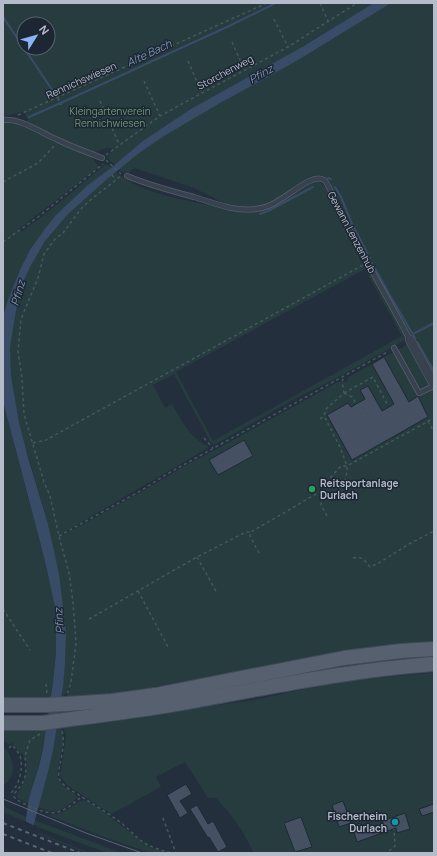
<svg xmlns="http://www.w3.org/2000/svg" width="437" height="856" font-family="Manrope,sans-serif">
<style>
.green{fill:#263c3f;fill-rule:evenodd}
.water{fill:#394c67}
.pier{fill:#242f3e}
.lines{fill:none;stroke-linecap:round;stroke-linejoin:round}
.stream{stroke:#394c67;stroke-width:2}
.building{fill:#455162;stroke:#1f2835}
.service-casing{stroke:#565f6c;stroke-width:6}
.minor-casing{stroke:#565f6c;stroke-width:10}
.primary-casing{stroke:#414a57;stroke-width:16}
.path{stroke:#44595c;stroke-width:1.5;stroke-dasharray:3 3;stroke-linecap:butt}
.service{stroke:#38414e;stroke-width:4.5}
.minor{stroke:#38414e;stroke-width:9}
.primary{stroke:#56606e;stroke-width:14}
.tram{stroke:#5a6575;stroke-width:1}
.rail{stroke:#5a6575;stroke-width:2;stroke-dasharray:4 4;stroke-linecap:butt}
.primary-bridge-casing{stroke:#414a57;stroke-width:16;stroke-linecap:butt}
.primary-bridge{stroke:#56606e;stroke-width:14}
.leisure-dot{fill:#2e9e5b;stroke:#1d2633;stroke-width:1.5}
.culture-dot{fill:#0f9aa8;stroke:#1d2633;stroke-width:1.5}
.labels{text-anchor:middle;stroke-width:3;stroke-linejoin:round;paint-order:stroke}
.street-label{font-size:10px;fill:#b4bcc9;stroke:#1d2633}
.park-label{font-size:10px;fill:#6b9a76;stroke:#1d2633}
.poi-label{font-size:10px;font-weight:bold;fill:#b4bcc9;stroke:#1d2633;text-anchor:start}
.water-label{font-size:11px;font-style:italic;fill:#7c92b1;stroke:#1d2633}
</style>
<rect width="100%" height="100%" fill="#242f3e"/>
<g class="green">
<path d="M3 3H434V378L428 370 351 228 341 208 330 182 324 176 318 175 313 176 277 199 263 205 251 208H239L224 203 194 188 156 175 134 168 131 170 128 174 121 171 109 159 108 155 113 151 110 147 94 152 49 134 24 122 28 120 23 111C17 114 9 114 3 117ZM24 24H48V48H24Z"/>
<path d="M3 122C9 121 14 125 20 124L91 156 99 167 19 229 21 232C25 230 28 226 33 223 59 205 81 183 106 164 111 166 114 170 118 174 123 178 130 182 136 185 157 195 181 199 203 204 220 208 237 213 255 211 263 211 273 207 280 202 288 197 308 180 317 181 320 182 323 184 325 186L350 234 406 335 407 339 333 380 298 397 214 445 211 443 174 374 153 385 165 408 172 404C181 420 190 438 208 446V448L63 533V535L143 491 188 464 226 444 338 382H346L349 377 372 364 408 344 434 391V645L334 654 125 692 84 697 66 698 72 685 69 687 63 698 61 725 63 736V745L57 774C59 785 68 789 76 795L77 798C62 811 57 815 38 807L48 772 53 751 63 687 48 524 24 442 14 444 45 561 56 612V653L53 682 50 700 3 701ZM365 269 402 336 213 441 176 372Z"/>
<path d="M434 673V853H254C244 833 232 814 216 798H208L185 762 156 777 161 787 111 814 67 785 60 776 66 736 63 726 254 700 347 680Z"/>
<path d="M47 726C43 752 37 773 29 798L28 803 19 799 17 796C23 783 33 766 22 753H20L12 743 9 745 3 740V727Z"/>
<path d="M3 747C12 754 16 769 10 779 8 782 5 784 3 786Z"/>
<path d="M83 800 87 801 104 812 142 842 152 848 169 853H151L104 837 48 815C54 815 60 814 65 811 72 808 76 802 83 800Z"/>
<polygon points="3,806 26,817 25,821 3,812"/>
<polygon points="34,820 122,853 107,853 40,828 33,824"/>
<polygon points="39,833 90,853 92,853 87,853 38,834"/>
</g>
<polygon class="water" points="374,3 391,3 298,60 259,82 220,103 164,136 139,153 106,180 68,214 45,241 30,267 20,288 14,322 10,348 11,376 19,423 29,461 48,524 59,574 66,632 65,663 63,687 53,751 48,772 26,853 18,853 26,818 29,798 39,766 43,749 53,682 56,653 56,612 45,561 3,401 3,317 8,300 20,270 30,250 44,230 56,215 88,185 111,168 143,141 191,109 304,46"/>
<polygon class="pier" points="23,820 35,826 28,853 16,853"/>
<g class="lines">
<g class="stream">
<polyline points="3,17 55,94"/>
<polyline points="29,117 63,102 227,27 276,3"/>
<polyline points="328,178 331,179"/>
<polyline points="335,187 341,197 352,224 370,258"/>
<polyline points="260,214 268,211 313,187"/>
<polyline points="372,263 388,292 415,338"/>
<polyline points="413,334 434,323"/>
<polyline points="417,342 434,371"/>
</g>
</g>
<g class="building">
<polygon points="384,357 409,402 418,396 428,417 352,460 327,415 348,403 351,407 365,399 360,390 368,386 382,411 394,404 372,364"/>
<polygon points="244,440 253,456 218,475 209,460"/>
<polygon points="186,784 192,794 180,801 188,813 180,818 167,795"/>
<polygon points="343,801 351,823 339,827 332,805"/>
<polygon points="434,804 434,812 422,816 419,809"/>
<polygon points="197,805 208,824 213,821 227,847 218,852 209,837 208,838 190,809"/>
<polygon points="405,813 410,829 397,833 396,828 357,842 352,826 360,823 362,831 383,824 382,821"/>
<polygon points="301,817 312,847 295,852 284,823"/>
</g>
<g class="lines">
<defs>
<g id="service">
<path d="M3 120C19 117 43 134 58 140 72 147 87 152 102 158"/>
<path d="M127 176C149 185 171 191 194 197 214 203 235 212 256 209 265 208 274 204 281 199 291 194 313 173 324 180 329 183 335 203 339 209 361 253 387 296 410 340"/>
<polyline points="394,348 419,393 434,386"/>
</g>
<polyline id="minor" points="410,340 434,384"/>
<g id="primary">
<polyline points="66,704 112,701 155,695 344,658 401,651 434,649"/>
<polyline points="3,705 45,705"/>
<path d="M64 720C103 715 143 710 182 703 265 688 349 670 434 664"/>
<polyline points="3,723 43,723"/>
</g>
</defs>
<use href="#service" class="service-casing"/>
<use href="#minor" class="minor-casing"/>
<use href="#primary" class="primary-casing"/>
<g class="path">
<polyline points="320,3 328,21"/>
<polyline points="274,19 288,47"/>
<polyline points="232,42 245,71"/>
<polyline points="188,61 202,93"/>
<polyline points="144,81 160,116"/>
<polyline points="58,98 61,105"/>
<polyline points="100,101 119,144"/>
<polyline points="18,115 267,3"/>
<polyline points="106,155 160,116 202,93 288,47 357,3"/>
<polyline points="106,160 121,174"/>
<polyline points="112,175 116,180"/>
<polyline points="3,182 38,163 55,145"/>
<polyline points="3,242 38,217 103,164"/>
<polyline points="344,393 373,377 387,404"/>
<polyline points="344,393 352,397 365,417"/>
<polyline points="320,419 324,416"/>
<polyline points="428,421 434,432"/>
<polyline points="204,438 213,448"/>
<polyline points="33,443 46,440 363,265"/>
<path d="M339 492C345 484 347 476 347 466L434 418"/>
<polyline points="327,516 321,505 323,490 330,478 341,466 347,466 340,447 324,416 326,409 344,393 342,382 344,376"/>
<polyline points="59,536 142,490 167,474 389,351"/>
<polyline points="259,553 250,536 251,532 323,490"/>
<polyline points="197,557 217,593"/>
<path d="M353 558C363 556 364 560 370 567L379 563 409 544 434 531"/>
<polyline points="138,591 168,647"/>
<polyline points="3,609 30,650"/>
<polyline points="89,619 197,557 246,532 251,532"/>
<polyline points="46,684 47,694"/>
<polyline points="67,693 69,690 71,682 76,643 73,602 69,573 59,536 50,496 44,482 24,414 22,378 18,352 21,319 38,278 44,254 55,239 63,233 80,210 89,201 121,176"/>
<path d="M62 731C65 742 62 754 60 765 59 768 58 773 59 777 60 784 70 790 76 793 91 803 106 812 120 822 129 829 136 838 146 844 154 848 163 851 172 853"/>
<path d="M40 734 30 740 25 756 26 774 22 784 15 793 14 797 17 800C29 806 48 817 61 811 69 808 75 801 82 797"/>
<path d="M9 748 12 745C15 748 18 752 20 756 24 768 19 786 10 794"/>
<polyline points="163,818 176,853"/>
<polyline points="389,851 395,846 394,829"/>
</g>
<use href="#service" class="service"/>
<use href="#minor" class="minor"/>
<use href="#primary" class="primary"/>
<polyline class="tram" points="3,799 86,833 142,853"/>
<g class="rail">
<polyline points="3,823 80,853"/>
<polyline points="3,834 52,853"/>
</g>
<defs>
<g id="primary-bridge">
<polyline points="45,705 66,704"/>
<polyline points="43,723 64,720"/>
</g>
</defs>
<use href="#primary-bridge" class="primary-bridge-casing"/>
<use href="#primary-bridge" class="primary-bridge"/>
</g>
<circle class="leisure-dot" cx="312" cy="489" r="4"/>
<circle class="culture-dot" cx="395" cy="822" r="4"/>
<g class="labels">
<g class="street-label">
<text transform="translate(225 72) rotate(-28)" y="4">Storchenweg</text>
<text transform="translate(81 80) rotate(-24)" y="4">Rennichswiesen</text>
<text transform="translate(352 232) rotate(62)" y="4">Gewann Lenzenhub</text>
</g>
<g class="park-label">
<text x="110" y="115">Kleingartenverein<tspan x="110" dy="12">Rennichwiesen</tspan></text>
</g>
<g class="poi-label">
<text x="320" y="487">Reitsportanlage<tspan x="320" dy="12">Durlach</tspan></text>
<text x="387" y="820" text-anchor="end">Fischerheim<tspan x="387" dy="12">Durlach</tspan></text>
</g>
<g class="water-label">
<text transform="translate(149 53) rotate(-25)" y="4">Alte Bach</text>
<text transform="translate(261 74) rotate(-29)" y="4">Pfinz</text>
<text transform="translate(18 293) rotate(-74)" y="4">Pfinz</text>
<text transform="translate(59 621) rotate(-94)" y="4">Pfinz</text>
</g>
</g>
<rect width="437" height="856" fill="none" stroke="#b4bcc9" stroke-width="8"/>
<g transform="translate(36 36) rotate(53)"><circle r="19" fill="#1d2633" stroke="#59626f"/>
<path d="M0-3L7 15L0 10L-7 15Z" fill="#8ab4f8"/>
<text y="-6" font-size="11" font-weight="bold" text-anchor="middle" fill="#b4bcc9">N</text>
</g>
</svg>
